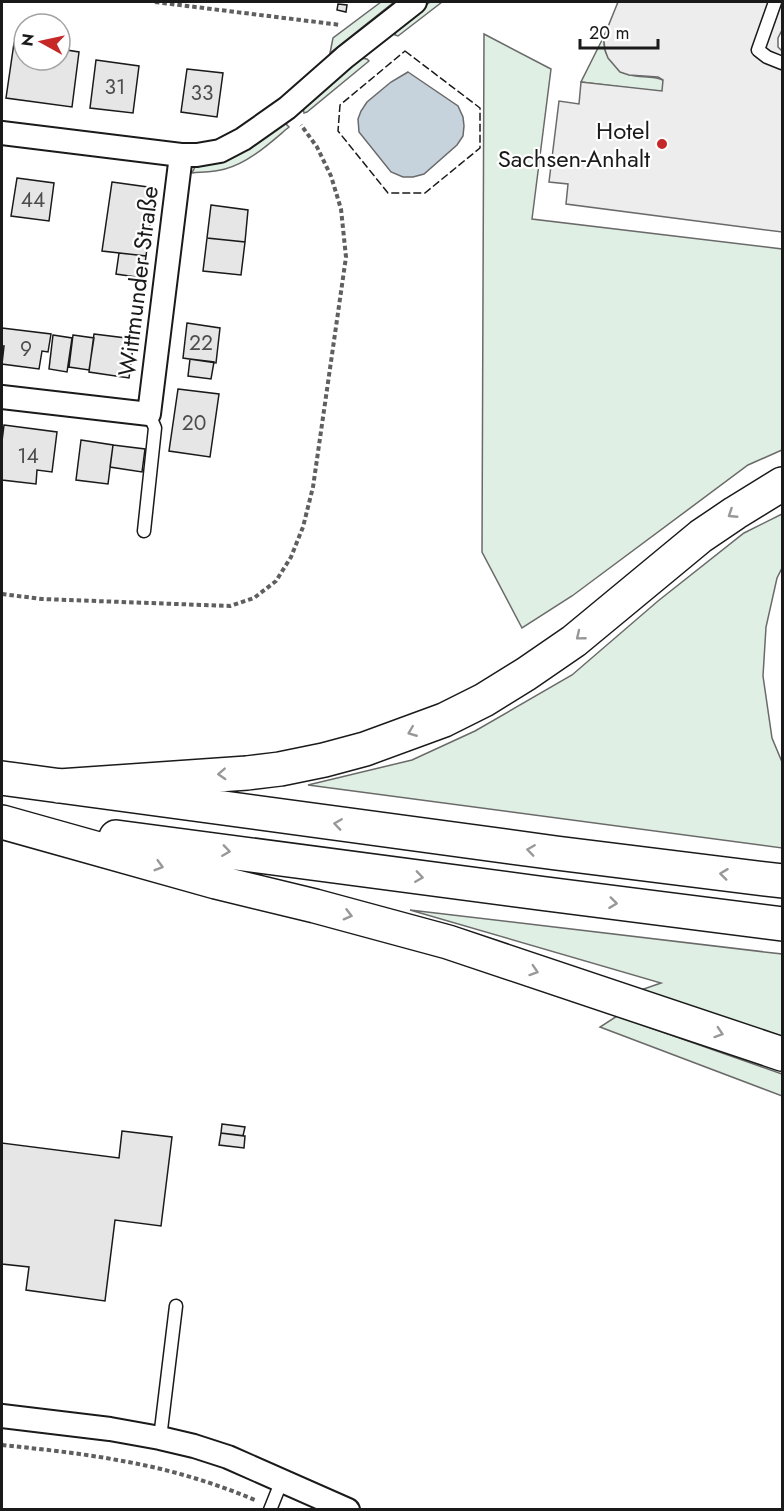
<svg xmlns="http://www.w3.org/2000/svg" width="784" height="1511" font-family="Jost,sans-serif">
<rect width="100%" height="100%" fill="#fff"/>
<path fill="#e0efe3" stroke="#6a6a6a" stroke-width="1.5" d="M 381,2 L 394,2 L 330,53 L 333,38 Z
M 430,2 L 442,2 L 398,36 L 395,35 L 396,30 Z
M 484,34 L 551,69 L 532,219 L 782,249 L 782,450 L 748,465 L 572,596 L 522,628 L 482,552 Z
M 605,34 C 602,50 606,57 618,66 C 622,69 626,73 630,75 C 641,78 652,75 663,80 L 666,104 L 661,92 L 581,82 Z
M 360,58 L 367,59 L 369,61 L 307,112 L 304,113 L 303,107 Z
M 283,121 L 289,127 C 271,142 249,163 225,169 C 215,172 203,172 192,173 L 195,167 L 232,158 L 252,146 Z
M 782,514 L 782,568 L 777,578 L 766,627 L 763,676 L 772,738 L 782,762 L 782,848 L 308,785 L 412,760 L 475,731 L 572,675 L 658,601 L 744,533 Z
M 410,910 L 782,954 L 782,1037 L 638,991 L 661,983 Z
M 617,1016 L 782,1074 L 782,1096 L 600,1027 Z"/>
<path fill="#ededed" stroke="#6a6a6a" stroke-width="1.5" d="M 618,2 L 782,2 L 782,30 L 778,38 L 778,47 L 782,51 L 782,232 L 566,204 L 568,184 L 549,182 L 559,101 L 579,104 L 581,82 L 662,91 L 663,80 L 658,77 L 629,75 L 620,72 L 608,58 L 605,50 L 604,41 L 605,34 Z"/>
<path fill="#c6d2dc" stroke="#6a6a6a" stroke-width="1.5" d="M 408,72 L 458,106 L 463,117 L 464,126 L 463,136 L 457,145 L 424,174 L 413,177 L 403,177 L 391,172 L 359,132 L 358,119 L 361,111 L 367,102 L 391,82 Z"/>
<path fill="#e6e6e6" stroke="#1a1a1a" stroke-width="1.5" d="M 338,4 L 347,5 L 346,12 L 337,10 Z
M 14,43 L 24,44 L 24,60 L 60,60 L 60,49 L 79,52 L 72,107 L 6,98 Z
M 96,60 L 139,66 L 133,113 L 90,108 Z
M 187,69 L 223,73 L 217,117 L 181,112 Z
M 17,178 L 54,183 L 49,221 L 11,216 Z
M 112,182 L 155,188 L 146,256 L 102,251 Z
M 211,205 L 248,210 L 245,242 L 207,238 Z
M 207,238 L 245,242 L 241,275 L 203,271 Z
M 119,253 L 146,256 L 143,278 L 116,274 Z
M 187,323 L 220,328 L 216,363 L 183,358 Z
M 2,328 L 51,334 L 48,352 L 42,351 L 39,369 L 2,364 L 4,346 L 2,346 Z
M 94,334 L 134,339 L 129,378 L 89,372 Z
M 53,335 L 72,338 L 67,372 L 49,369 Z
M 73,335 L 94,338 L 89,370 L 69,367 Z
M 190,359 L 214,362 L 211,379 L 188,376 Z
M 178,389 L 219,394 L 210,457 L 169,451 Z
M 4,425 L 57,432 L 52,472 L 37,470 L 36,484 L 2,480 L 2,441 Z
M 81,440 L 113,445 L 108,484 L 76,480 Z
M 113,445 L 145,449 L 142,472 L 110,467 Z
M 222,1124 L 245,1127 L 243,1136 L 221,1133 Z
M 122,1131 L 172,1137 L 161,1226 L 115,1220 L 105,1301 L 26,1290 L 29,1267 L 2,1264 L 2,1143 L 119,1158 Z
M 221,1133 L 245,1136 L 244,1148 L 219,1145 Z"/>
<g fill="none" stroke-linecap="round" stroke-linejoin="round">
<defs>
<path id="service" d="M 775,2 L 758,50 L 767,57 L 782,63
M 144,531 L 155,428 L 149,414
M 160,1438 L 176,1306
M 270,1510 L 282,1480"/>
<path id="minor" d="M 2,133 L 181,155 L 197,155 L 220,151 L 243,139 L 287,108 L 345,57 L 415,2
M 2,397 L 149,414 L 181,155
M 2,1416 L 110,1429 L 160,1438 L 194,1446 L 228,1457 L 348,1510"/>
<path id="trunk" d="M 2,778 L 556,853 L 782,881
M 59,786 L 247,773 L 280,769 L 324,760 L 365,749 L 444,720 L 484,700 L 526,674 L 574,641 L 701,536 L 735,513 L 782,484
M 2,822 L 216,882 L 315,906 L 448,942 L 782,1054
M 116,837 L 539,893 L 782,924"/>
</defs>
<use href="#service" stroke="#1a1a1a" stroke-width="15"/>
<use href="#minor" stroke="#1a1a1a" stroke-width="26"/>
<use href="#trunk" stroke="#1a1a1a" stroke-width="36"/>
<path stroke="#5f5f5f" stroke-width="4" stroke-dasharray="4.5 3" stroke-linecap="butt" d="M 155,2 L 341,25
M 2,594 L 42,599 L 230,606 L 254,598 L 276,581 L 291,557 L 303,527 L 313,487 L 346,257 L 341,209 L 331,176 L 317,147 L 301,125
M 2,1445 C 40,1449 79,1453 117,1460 C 164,1468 210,1481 255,1500"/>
<use href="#service" stroke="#fff" stroke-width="12"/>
<use href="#minor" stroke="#fff" stroke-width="22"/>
<use href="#trunk" stroke="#fff" stroke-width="33"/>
<path stroke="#1a1a1a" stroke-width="1.5" stroke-dasharray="8 3" stroke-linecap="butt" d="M 405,51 L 480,108 L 480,148 L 425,193 L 388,193 L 338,131 L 340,105 Z"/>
</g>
<defs><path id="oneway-chevron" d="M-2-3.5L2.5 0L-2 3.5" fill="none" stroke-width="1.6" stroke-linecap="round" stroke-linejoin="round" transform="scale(1.5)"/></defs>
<g stroke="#989898">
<use href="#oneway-chevron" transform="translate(732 514) rotate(147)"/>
<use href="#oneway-chevron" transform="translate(580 636) rotate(141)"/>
<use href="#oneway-chevron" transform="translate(412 732) rotate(158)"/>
<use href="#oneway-chevron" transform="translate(222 774) rotate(177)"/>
<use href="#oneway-chevron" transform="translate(338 824) rotate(-172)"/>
<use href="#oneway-chevron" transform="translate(531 850) rotate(-172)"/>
<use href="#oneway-chevron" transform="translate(226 851) rotate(8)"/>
<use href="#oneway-chevron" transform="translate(159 866) rotate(16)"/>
<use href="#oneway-chevron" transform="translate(724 874) rotate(-173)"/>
<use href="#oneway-chevron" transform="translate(419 877) rotate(8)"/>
<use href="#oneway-chevron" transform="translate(613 903) rotate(7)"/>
<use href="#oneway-chevron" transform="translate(348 915) rotate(15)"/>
<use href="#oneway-chevron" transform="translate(534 971) rotate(18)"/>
<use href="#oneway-chevron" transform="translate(719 1033) rotate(18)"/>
</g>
<circle fill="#c62828" stroke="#fff" stroke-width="2" cx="662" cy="144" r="6"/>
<g text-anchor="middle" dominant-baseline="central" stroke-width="4.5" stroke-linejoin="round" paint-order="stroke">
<g font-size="21" fill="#4d4d4d">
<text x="115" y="87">31</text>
<text x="202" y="93">33</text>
<text x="33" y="200">44</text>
<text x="201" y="343">22</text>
<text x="26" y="349">9</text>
<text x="194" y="423">20</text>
<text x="28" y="456">14</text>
</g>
<g font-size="24" fill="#1a1a1a" stroke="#fff" text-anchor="end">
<text x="650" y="130">Hotel<tspan x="650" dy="28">Sachsen-Anhalt</tspan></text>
</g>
<g font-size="24" fill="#1a1a1a" stroke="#fff">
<text transform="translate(138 281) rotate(-83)">Wittmunder Straße</text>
</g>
</g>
<rect width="784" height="1511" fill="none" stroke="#1a1a1a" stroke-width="6"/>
<g transform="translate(42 42) rotate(278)"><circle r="28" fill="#ffffff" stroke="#a3a3a3" stroke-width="1.5"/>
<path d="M0-4.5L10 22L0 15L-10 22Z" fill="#c62828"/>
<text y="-9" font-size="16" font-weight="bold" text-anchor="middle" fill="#1a1a1a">N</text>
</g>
<path d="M580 39v9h78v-9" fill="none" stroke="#1a1a1a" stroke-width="3"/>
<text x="589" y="39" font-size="18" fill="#1a1a1a" stroke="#ffffff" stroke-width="4.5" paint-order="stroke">20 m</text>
</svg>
